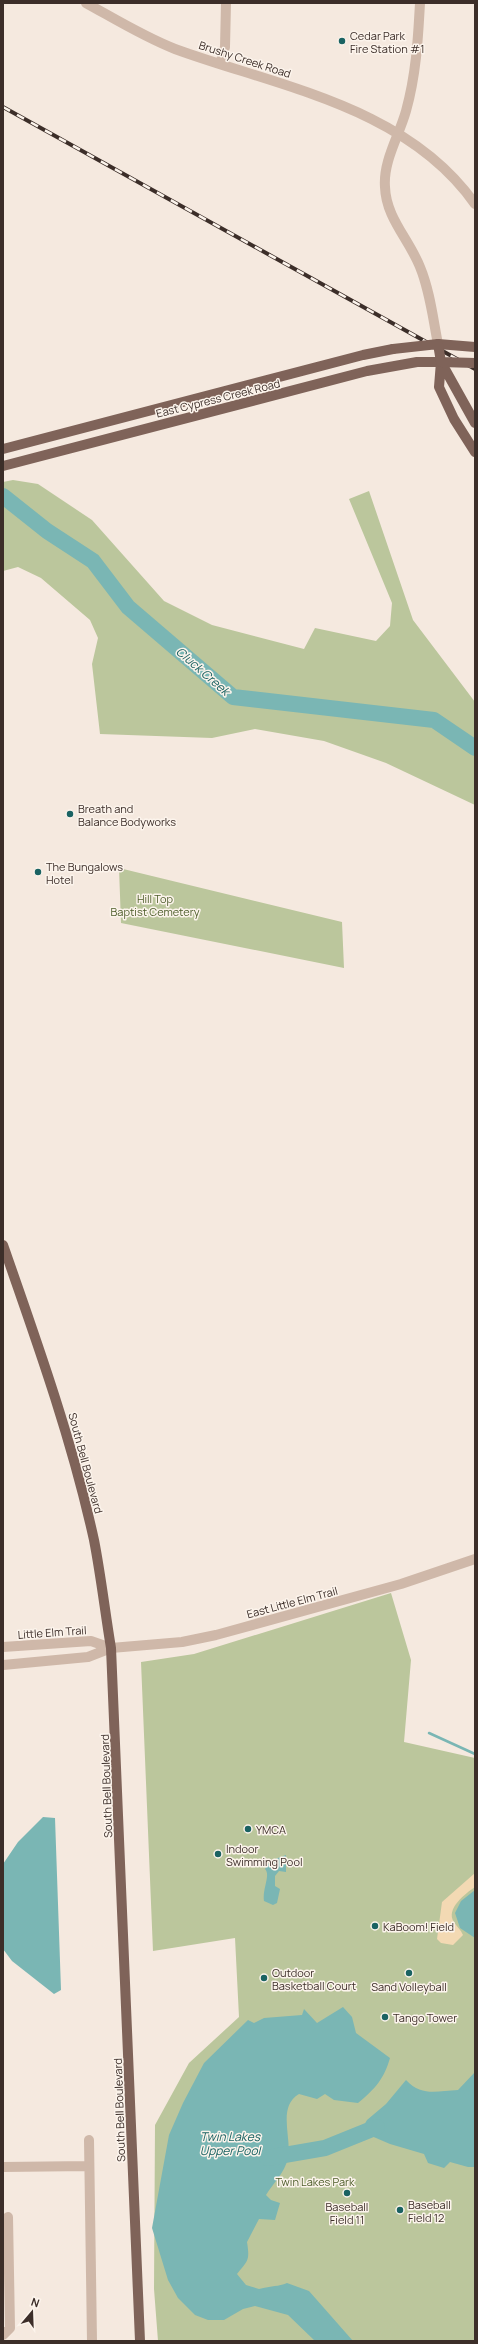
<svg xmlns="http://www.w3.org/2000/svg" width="478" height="2344" font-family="Manrope,sans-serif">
<rect width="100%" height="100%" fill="#f5e9df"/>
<path fill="#bbc69c" d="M 13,480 L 38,484 L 92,520 L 164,601 L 212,625 L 304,649 L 315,628 L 376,641 L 390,626 L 392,603 L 349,499 L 369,491 L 413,620 L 475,702 L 475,805 L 386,763 L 324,741 L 255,729 L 212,738 L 100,734 L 92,664 L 98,638 L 90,620 L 41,578 L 18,567 L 3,571 L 3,482 Z
M 119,868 L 342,922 L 344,968 L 121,923 Z
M 391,1593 L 411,1660 L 404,1742 L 475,1758 L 475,2341 L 158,2341 L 154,2289 L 155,2125 L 189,2063 L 239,2017 L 235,1938 L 153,1951 L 141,1662 L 194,1654 Z"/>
<path fill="#f3d9b3" d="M 475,1873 L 475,1887 C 466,1893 445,1909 454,1922 C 457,1927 461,1930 463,1935 L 453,1945 L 441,1943 L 437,1939 L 442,1902 Z"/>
<path fill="#7ab6b4" d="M 43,1817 L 55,1818 L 61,1990 L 54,1994 L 12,1961 L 3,1949 L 3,1864 L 18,1842 Z
M 286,1855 L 286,1872 L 279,1871 L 275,1876 L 275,1886 L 280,1889 L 277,1903 L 273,1905 L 264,1901 C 262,1889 271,1875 265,1869 L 270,1861 Z
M 475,1890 L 475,1938 L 460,1928 L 455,1913 L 461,1901 Z
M 343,2007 L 352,2017 L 356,2033 L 390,2058 C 384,2079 375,2089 358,2103 L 334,2100 L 325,2094 L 317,2099 L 299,2094 C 277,2107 292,2137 288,2158 C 284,2174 274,2182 266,2195 L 271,2200 L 280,2203 L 275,2220 L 259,2219 L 247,2242 C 250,2261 248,2260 237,2274 L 246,2285 L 259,2289 C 269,2286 277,2287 287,2283 L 309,2291 L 353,2341 L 315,2341 L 288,2315 L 255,2306 L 243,2309 L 224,2320 L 208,2320 L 195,2315 L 178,2298 L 168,2280 L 152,2228 L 169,2135 L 183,2103 L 204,2063 L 248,2020 L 254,2023 L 264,2018 L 302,2015 L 304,2009 L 317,2023 Z
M 475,2072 L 475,2167 L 468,2167 L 450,2162 L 444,2168 L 428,2163 L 424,2154 L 390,2144 L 369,2135 L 357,2137 L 359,2127 L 363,2127 L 367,2120 L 386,2104 L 406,2080 C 422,2097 437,2091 458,2090 Z"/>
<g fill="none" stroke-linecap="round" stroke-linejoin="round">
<path stroke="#7ab6b4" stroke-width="2.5" d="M 429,1733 L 475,1754"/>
<path stroke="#7ab6b4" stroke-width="16" d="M 3,496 L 47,531 L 93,561 L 128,607 L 233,697 L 434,720 L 475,748
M 267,2158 L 325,2148 L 377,2127"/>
<path stroke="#cfb8a9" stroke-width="10" d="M 86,3 C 115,19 144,37 175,49 C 279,87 406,106 475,204
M 420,3 C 418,40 416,75 406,111 C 399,136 383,161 385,187 C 386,218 409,239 420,267 C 430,291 433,319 438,344
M 220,64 L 225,47 L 226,3
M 3,1647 L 91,1641 L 111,1648
M 3,1665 L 88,1657 L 111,1648 L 182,1642 L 216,1635 L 401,1584 L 475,1559
M 89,2140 L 92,2341
M 3,2167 L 89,2166
M 3,2335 L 10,2328 L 8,2217"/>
<path stroke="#7f6359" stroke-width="10" d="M 438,344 L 475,347
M 441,362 L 439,387 L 454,419 L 475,452
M 441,362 L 475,423
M 3,449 L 363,355 L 393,349
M 3,466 L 367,371 L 417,362 L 441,362
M 3,1245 C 37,1342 72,1440 94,1540 C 101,1576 105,1612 111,1648 L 140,2341"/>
<defs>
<path id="rail" d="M 3,107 L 475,369"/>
</defs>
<use href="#rail" stroke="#3c2e29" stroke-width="4"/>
<use href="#rail" stroke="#fcf4ec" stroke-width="2.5" stroke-dasharray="8" stroke-linecap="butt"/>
<path stroke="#7f6359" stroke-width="10" d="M 393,349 L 438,344 L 441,362 L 475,363"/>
</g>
<g fill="#1a6262" stroke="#fcf4ec" stroke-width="1.5">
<circle cx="342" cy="41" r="4"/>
<circle cx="70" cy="814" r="4"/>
<circle cx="38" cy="872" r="4"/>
<circle cx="248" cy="1829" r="4"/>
<circle cx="218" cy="1854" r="4"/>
<circle cx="375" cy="1926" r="4"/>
<circle cx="409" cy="1973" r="4"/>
<circle cx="264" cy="1978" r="4"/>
<circle cx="385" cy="2017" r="4"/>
<circle cx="347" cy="2193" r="4"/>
<circle cx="400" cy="2210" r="4"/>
</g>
<g text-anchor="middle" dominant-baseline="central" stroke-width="3" stroke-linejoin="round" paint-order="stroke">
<g font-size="11" fill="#3c2e29" stroke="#fcf4ec" text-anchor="start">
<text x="350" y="35">Cedar Park<tspan x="350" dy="13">Fire Station #1</tspan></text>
<text x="78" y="808">Breath and<tspan x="78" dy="13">Balance Bodyworks</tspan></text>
<text x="46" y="866">The Bungalows<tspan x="46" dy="13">Hotel</tspan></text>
<text x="256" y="1829">YMCA</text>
<text x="226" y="1848">Indoor<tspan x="226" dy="13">Swimming Pool</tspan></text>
<text x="383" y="1926">KaBoom! Field</text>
<text x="272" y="1972">Outdoor<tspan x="272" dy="13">Basketball Court</tspan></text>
<text x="409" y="1986" text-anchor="middle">Sand Volleyball</text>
<text x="393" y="2017">Tango Tower</text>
<text x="408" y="2204">Baseball<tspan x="408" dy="13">Field 12</tspan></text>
<text x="347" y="2206" text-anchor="middle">Baseball<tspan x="347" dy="13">Field 11</tspan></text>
</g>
<g font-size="11" fill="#3c2e29" stroke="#fcf4ec">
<text transform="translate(245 59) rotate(18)">Brushy Creek Road</text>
<text transform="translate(218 398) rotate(-14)">East Cypress Creek Road</text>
<text transform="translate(86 1463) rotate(75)">South Bell Boulevard</text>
<text transform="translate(292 1602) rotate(-15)">East Little Elm Trail</text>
<text transform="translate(52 1632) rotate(-4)">Little Elm Trail</text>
<text transform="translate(106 1786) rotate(-92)">South Bell Boulevard</text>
<text transform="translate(119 2110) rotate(-92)">South Bell Boulevard</text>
</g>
<g font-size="11" fill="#4d5d2a" stroke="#fcf4ec">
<text x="155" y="898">Hill Top<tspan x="155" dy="13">Baptist Cemetery</tspan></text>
<text x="315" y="2181">Twin Lakes Park</text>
</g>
<g font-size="12" font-style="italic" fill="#1a6262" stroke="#fcf4ec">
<text transform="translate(203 671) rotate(41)">Cluck Creek</text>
<text x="230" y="2136">Twin Lakes<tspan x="230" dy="14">Upper Pool</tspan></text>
</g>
</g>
<rect width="478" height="2344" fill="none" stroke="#3c2e29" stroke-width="8"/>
<g transform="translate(32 2312) rotate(19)" stroke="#fcf4ec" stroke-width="3" paint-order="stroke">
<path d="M0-3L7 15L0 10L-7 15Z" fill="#3c2e29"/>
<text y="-6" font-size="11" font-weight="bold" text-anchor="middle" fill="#3c2e29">N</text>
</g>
</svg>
